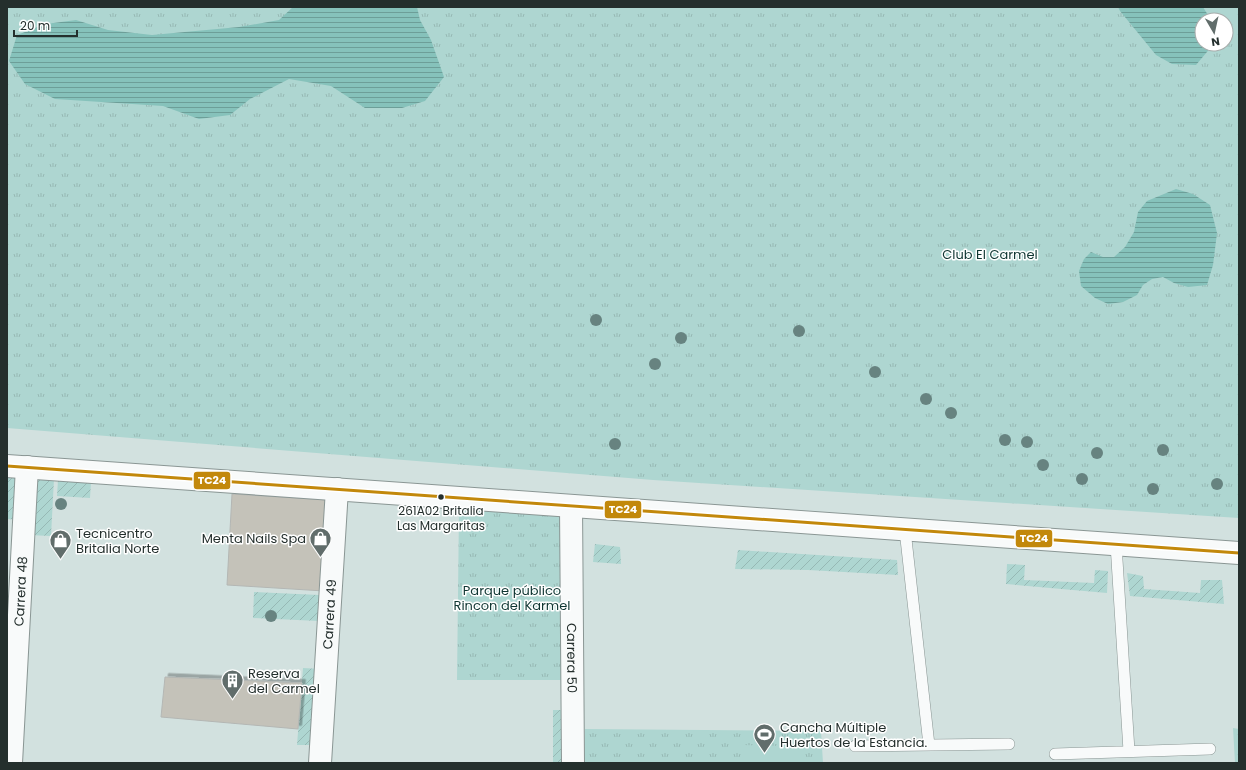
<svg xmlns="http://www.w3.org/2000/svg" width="1246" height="770" font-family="Poppins,sans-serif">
<defs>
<pattern id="grass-tufts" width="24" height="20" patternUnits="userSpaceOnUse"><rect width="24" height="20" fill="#aed6d1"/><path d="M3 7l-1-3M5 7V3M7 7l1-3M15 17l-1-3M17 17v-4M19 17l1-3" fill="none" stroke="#96b8b4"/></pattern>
<pattern id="garden-furrows" width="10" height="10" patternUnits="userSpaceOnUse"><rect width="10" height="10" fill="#aed6d1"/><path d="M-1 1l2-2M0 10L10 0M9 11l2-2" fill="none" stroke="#96b8b4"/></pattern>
<pattern id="water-rules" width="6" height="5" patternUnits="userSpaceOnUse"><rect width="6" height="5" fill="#86c2bb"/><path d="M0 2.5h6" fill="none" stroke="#6d9e98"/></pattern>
<filter id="shadow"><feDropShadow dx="3.5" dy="-3.5" stdDeviation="0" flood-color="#0004"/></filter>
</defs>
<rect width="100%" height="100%" fill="#d2e1df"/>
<path fill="url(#grass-tufts)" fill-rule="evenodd" d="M 7,7 L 1239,7 L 1239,518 L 653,480 L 7,428 ZM 1202,20 L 1226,20 L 1226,44 L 1202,44 Z
M 459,509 L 566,516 L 565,680 L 457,680 Z
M 1233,728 L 1239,729 L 1239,763 L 1235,763 Z
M 585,729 L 821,731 L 823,763 L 584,763 Z"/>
<path fill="url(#garden-furrows)" d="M 7,477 L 22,477 L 20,520 L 7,519 Z
M 31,478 L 54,479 L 51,536 L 28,535 Z
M 58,480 L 91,482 L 90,498 L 57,496 Z
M 595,544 L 620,547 L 621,564 L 593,562 Z
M 738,550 L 897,560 L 898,575 L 808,570 L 735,569 Z
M 1007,564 L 1025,565 L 1024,580 L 1094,583 L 1095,570 L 1108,571 L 1107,593 L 1006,584 Z
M 1127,573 L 1143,576 L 1144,589 L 1200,593 L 1201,580 L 1222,580 L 1224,604 L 1130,596 Z
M 254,592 L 319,595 L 319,621 L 253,618 Z
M 303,668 L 321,669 L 315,745 L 297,745 Z
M 553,710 L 565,710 L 565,763 L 553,763 Z"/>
<path fill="#aed6d1" d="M 742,745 L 789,746 L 789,763 L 742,763 Z"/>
<path fill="url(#water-rules)" d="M 293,7 L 417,7 L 420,20 L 431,40 L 444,77 L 425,101 L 402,108 L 365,108 L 331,86 L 289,79 L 250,99 L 230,115 L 199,119 L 163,106 L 55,99 L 25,84 L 9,61 L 17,35 L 46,24 L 76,20 L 108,30 L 152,35 L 239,27 L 279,20 Z
M 1118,7 L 1203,7 L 1211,20 L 1202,20 L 1202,44 L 1212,44 L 1212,46 L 1196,65 L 1172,64 L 1156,55 L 1120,11 Z
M 1176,189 L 1193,194 L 1210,205 L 1217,233 L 1213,265 L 1207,285 L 1188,287 L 1174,283 L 1163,277 L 1152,279 L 1143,285 L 1137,295 L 1123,302 L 1108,304 L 1095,298 L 1081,286 L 1079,271 L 1084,259 L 1091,252 L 1103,257 L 1114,257 L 1125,247 L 1134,232 L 1138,212 L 1147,201 Z"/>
<path fill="#c4c2b9" stroke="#b4b7b4" filter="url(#shadow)" d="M 232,494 L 329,500 L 324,591 L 227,585 Z
M 165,677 L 302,683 L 298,729 L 161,717 Z"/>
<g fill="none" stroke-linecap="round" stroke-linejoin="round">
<defs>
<path id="service" d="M 905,530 L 929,745
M 1116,544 L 1129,751
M 855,746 L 1009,744
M 1055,754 L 1210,749"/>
<g id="minor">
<path id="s1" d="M 571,506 L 573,763"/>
<path id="s2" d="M 11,763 L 27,467"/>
<path id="s3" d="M 320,763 L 337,489"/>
</g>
<path id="tertiary" d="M 7,466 L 1239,553"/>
</defs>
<use href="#service" stroke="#8a9694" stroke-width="12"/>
<use href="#minor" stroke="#8a9694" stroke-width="24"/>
<use href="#tertiary" stroke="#8a9694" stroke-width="24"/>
<use href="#service" stroke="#f8fafa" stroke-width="11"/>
<use href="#minor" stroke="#f8fafa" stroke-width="22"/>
<use href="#tertiary" stroke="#f8fafa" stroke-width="22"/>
<defs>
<path id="bus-1" d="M 7,466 L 1239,553"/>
</defs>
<use href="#bus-1" stroke="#fff" stroke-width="6"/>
<use href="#bus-1" stroke="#c2880b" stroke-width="3"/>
</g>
<g fill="#678380">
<circle cx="596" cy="320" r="6"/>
<circle cx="799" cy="331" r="6"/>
<circle cx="681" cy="338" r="6"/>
<circle cx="655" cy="364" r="6"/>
<circle cx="875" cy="372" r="6"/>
<circle cx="926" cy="399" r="6"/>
<circle cx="951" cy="413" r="6"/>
<circle cx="1005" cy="440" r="6"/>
<circle cx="1027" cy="442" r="6"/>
<circle cx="615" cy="444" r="6"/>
<circle cx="1163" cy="450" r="6"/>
<circle cx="1097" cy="453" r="6"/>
<circle cx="1043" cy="465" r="6"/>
<circle cx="1082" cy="479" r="6"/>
<circle cx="1217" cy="484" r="6"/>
<circle cx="1153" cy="489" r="6"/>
<circle cx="61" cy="504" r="6"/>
<circle cx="271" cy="616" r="6"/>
</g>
<defs>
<symbol id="shop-pin" viewBox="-11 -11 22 30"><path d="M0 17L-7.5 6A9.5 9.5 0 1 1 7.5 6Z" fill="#616d6b" stroke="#fff"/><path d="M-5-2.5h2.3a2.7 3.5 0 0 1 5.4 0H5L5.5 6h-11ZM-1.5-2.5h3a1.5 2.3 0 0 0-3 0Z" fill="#fff"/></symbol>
<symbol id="building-pin" viewBox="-11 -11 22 30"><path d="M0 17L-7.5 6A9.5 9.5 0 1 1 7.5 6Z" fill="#616d6b" stroke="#fff"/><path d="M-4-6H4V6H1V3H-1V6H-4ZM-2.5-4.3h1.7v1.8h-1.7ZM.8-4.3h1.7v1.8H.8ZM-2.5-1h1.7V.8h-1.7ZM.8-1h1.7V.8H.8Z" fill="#fff"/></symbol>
<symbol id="stadium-pin" viewBox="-11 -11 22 30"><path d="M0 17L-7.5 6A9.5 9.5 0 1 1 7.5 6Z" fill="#616d6b" stroke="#fff"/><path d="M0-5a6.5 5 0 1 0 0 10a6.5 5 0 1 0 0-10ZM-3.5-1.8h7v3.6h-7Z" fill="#fff"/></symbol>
</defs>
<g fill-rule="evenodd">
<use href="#shop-pin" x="308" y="526" width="25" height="34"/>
<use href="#shop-pin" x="48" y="528" width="25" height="34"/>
<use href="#building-pin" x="220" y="668" width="25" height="34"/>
<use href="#stadium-pin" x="752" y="722" width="25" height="34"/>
</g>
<circle fill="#242f2d" stroke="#fff" stroke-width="1.5" cx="441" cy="497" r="3.5"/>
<g text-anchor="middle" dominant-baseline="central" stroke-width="3" stroke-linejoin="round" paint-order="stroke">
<g font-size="12" fill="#242f2d" stroke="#fff">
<text x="441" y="510">261A02 Britalia<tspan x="441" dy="15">Las Margaritas</tspan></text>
</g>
<g font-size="13" fill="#0f3632" stroke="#fff">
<text x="990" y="254">Club El Carmel</text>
<text x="512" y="590">Parque público<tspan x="512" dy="15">Rincon del Karmel</tspan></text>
</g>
<g font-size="13" fill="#242f2d" stroke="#fff" text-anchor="start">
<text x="76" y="533">Tecnicentro<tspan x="76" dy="15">Britalia Norte</tspan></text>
<text x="306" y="538" text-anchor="end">Menta Nails Spa</text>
<text x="248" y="673">Reserva<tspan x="248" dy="15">del Carmel</tspan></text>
<text x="780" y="727">Cancha Múltiple<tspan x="780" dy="15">Huertos de la Estancia.</tspan></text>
</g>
<g font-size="13" fill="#242f2d" stroke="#fff">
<text stroke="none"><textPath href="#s2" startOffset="172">Carrera 48</textPath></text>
<text stroke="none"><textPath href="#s3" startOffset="149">Carrera 49</textPath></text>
<text stroke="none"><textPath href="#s1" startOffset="152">Carrera 50</textPath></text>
</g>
</g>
<g stroke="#fff" stroke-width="1.5">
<rect x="193" y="471" width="38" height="19" rx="4" fill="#c2880b"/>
<rect x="604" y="500" width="38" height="19" rx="4" fill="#c2880b"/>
<rect x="1015" y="529" width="38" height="19" rx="4" fill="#c2880b"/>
</g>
<g font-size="11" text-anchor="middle" font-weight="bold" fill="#fff">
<text x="212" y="484">TC24</text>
<text x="623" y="513">TC24</text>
<text x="1034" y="542">TC24</text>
</g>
<rect width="1246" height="770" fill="none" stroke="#242f2d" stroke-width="16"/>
<g transform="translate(1214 32) rotate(171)"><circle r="19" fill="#ffffff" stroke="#a7acab"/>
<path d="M0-3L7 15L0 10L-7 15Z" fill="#616d6b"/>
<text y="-6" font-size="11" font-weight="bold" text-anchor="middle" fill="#242f2d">N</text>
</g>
<path d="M14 30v6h63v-6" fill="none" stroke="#242f2d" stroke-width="2"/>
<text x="20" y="30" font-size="12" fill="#242f2d" stroke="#ffffff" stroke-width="3" paint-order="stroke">20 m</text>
</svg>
